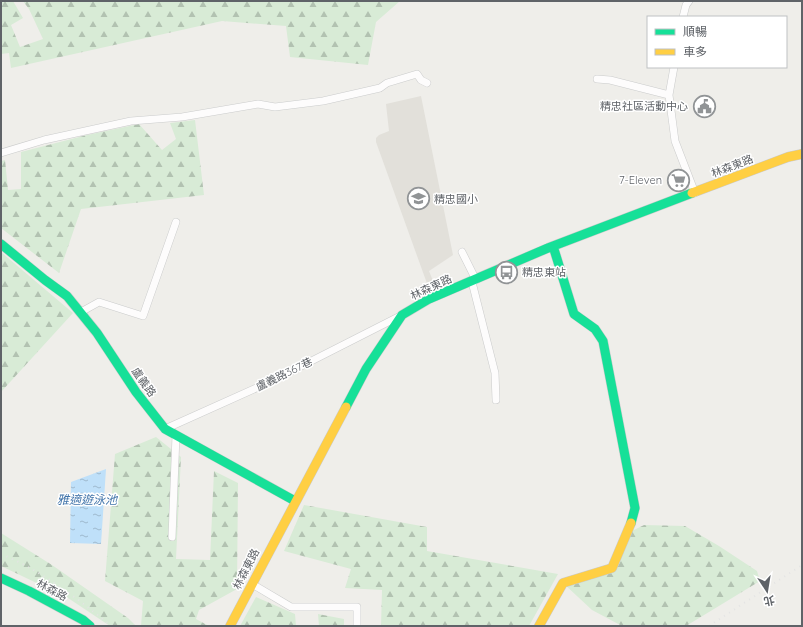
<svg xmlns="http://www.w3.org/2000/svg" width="803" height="627" font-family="Quicksand,'Noto Sans TC',sans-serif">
<defs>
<pattern id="forest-firs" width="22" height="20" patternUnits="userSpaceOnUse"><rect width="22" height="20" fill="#d8ebd6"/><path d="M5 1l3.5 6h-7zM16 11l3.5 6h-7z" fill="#b2c2b1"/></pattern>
<pattern id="water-ripples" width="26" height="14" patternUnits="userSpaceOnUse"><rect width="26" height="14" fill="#bfe0f9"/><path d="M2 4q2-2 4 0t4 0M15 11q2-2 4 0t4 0" fill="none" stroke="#9eb9cd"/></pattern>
</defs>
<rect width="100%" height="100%" fill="#efeeea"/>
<path fill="#e2e0da" d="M 421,96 L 453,255 L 429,271 L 435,286 L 429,289 L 376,142 L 376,138 L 379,135 L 389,131 L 386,104 Z"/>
<path fill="url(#forest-firs)" d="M 1,1 L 13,1 L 23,18 L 11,25 L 20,47 L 43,39 L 29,9 L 23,1 L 400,1 L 376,22 L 368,65 L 290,57 L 286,26 L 222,21 L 11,68 L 9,53 L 1,54 Z
M 195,120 L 204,195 L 81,209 L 59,273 L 1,228 L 1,161 L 5,160 L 8,190 L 21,189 L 21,152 L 87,135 L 139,124 L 162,150 L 176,139 L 170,123 Z
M 1,252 L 73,313 L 1,392 Z
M 156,437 L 181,457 L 176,559 L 210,560 L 214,471 L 238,483 L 237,589 L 199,610 L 196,619 L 209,626 L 141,626 L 143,601 L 105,581 L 115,454 Z
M 304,505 L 427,527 L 427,551 L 558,574 L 529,626 L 381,626 L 382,590 L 345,588 L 351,569 L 284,551 Z
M 644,525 L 685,526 L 719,546 L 757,571 L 760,581 L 686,626 L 622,626 L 592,610 L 563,583 L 612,568 L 626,534 Z
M 1,533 L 52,565 L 128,618 L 136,626 L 110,626 L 68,598 L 1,566 Z
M 256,597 L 295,614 L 296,626 L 240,626 Z
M 318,614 L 344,619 L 344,626 L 319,626 Z"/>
<path fill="url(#water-ripples)" d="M 106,469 L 101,544 L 70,543 L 71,482 Z"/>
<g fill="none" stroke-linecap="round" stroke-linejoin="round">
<defs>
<path id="street" d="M 683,17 L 686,5 L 689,1
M 674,67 L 669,95 L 675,141 L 695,193
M 597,79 L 610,80 L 669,95
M 1,153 L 44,140 L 131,121 L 182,117 L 258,104 L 275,107 L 323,101 L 380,88 L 387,83 L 417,74 L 421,80 L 427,83
M 462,252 L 476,280
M 472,282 L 495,373 L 496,400
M 81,312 L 99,302 L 143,316 L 176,222
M 165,429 L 274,380 L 402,315
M 172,537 L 176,435
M 252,584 L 291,607 L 357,607 L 357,626"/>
<path id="fast" d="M 1,244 L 45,280 L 67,296 L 97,333 L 136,392 L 165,429 L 295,501
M 553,246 L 574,314 L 595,329 L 603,341 L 635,508 L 631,523
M 346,407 L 366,369 L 402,315 L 429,299 L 548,248 L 692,193
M 1,578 L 29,591 L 83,620 L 90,626"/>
<path id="slow" d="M 692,193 L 788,157 L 802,154
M 230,626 L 346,407
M 539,626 L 563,583 L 612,568 L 631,523"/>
</defs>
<use href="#street" stroke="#cbcccc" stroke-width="8"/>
<use href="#fast" stroke="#cacacb" stroke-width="10"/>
<use href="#slow" stroke="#cacacb" stroke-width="10"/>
<use href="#street" stroke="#fdfcfc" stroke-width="7"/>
<use href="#fast" stroke="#16e098" stroke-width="9"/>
<use href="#slow" stroke="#ffcf43" stroke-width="9"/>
<path stroke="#e4e4e4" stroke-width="2" stroke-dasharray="1 5" stroke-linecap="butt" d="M 1,554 C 42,571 77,598 111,626
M 709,626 L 802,565"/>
</g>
<defs>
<symbol id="civic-ring" viewBox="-11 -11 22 22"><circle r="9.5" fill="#fff" stroke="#919496" stroke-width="1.5"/><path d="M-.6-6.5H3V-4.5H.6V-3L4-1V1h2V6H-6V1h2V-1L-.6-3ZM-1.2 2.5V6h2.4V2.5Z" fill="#919496"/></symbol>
<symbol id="supermarket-ring" viewBox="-11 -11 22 22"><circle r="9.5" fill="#fff" stroke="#919496" stroke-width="1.5"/><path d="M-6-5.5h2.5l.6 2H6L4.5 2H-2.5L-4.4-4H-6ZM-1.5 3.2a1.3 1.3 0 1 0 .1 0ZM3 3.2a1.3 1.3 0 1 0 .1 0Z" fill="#919496"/></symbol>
<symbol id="school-ring" viewBox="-11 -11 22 22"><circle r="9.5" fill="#fff" stroke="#919496" stroke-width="1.5"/><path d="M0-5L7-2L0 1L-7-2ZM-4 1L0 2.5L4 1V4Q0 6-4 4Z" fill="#919496"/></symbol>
<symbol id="bus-ring" viewBox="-11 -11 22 22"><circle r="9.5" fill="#fff" stroke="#919496" stroke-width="1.5"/><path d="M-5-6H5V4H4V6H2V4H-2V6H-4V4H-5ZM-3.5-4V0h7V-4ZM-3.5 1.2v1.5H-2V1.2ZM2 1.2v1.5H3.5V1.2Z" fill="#919496"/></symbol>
</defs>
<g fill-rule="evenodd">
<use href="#civic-ring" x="692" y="94" width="25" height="25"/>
<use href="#supermarket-ring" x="666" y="168" width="25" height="25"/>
<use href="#school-ring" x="406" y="186" width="25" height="25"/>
<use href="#bus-ring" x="494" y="260" width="25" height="25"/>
</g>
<g text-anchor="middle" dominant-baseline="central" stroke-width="3" stroke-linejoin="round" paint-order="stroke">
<g font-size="11" fill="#5f6368" stroke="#fff" text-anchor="end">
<text x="688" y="106">精忠社區活動中心</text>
<text x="662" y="180">7-Eleven</text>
<text x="434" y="199" text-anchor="start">精忠國小</text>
<text x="522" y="272" text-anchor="start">精忠東站</text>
</g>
<g font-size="11" fill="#5f6368" stroke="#fff">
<text transform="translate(732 166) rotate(-21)">林森東路</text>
<text transform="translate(431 287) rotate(-25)">林森東路</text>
<text transform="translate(284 374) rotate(-26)">盧義路367巷</text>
<text transform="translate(144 382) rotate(55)">盧義路</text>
<text transform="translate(246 569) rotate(-63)">林森東路</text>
<text transform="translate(52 590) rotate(28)">林森路</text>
</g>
<g font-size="12" font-style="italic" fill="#4174aa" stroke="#fff">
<text x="87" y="499">雅適遊泳池</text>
</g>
</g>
<rect width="803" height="627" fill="none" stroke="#5f6368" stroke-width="4"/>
<rect x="647" y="16" width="140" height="52" fill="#ffffff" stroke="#bfc1c3"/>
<rect x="655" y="29" width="20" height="6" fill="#16e098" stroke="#bfc1c3"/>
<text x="683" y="36" font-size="12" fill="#5f6368">順暢</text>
<rect x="655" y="49" width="20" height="6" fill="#ffcf43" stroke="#bfc1c3"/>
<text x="683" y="56" font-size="12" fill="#5f6368">車多</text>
<g transform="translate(767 591) rotate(168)" stroke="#ffffff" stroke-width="3" paint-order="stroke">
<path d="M0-3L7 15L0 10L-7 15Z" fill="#5f6368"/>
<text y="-6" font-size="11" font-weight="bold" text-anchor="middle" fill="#5f6368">北</text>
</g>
</svg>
